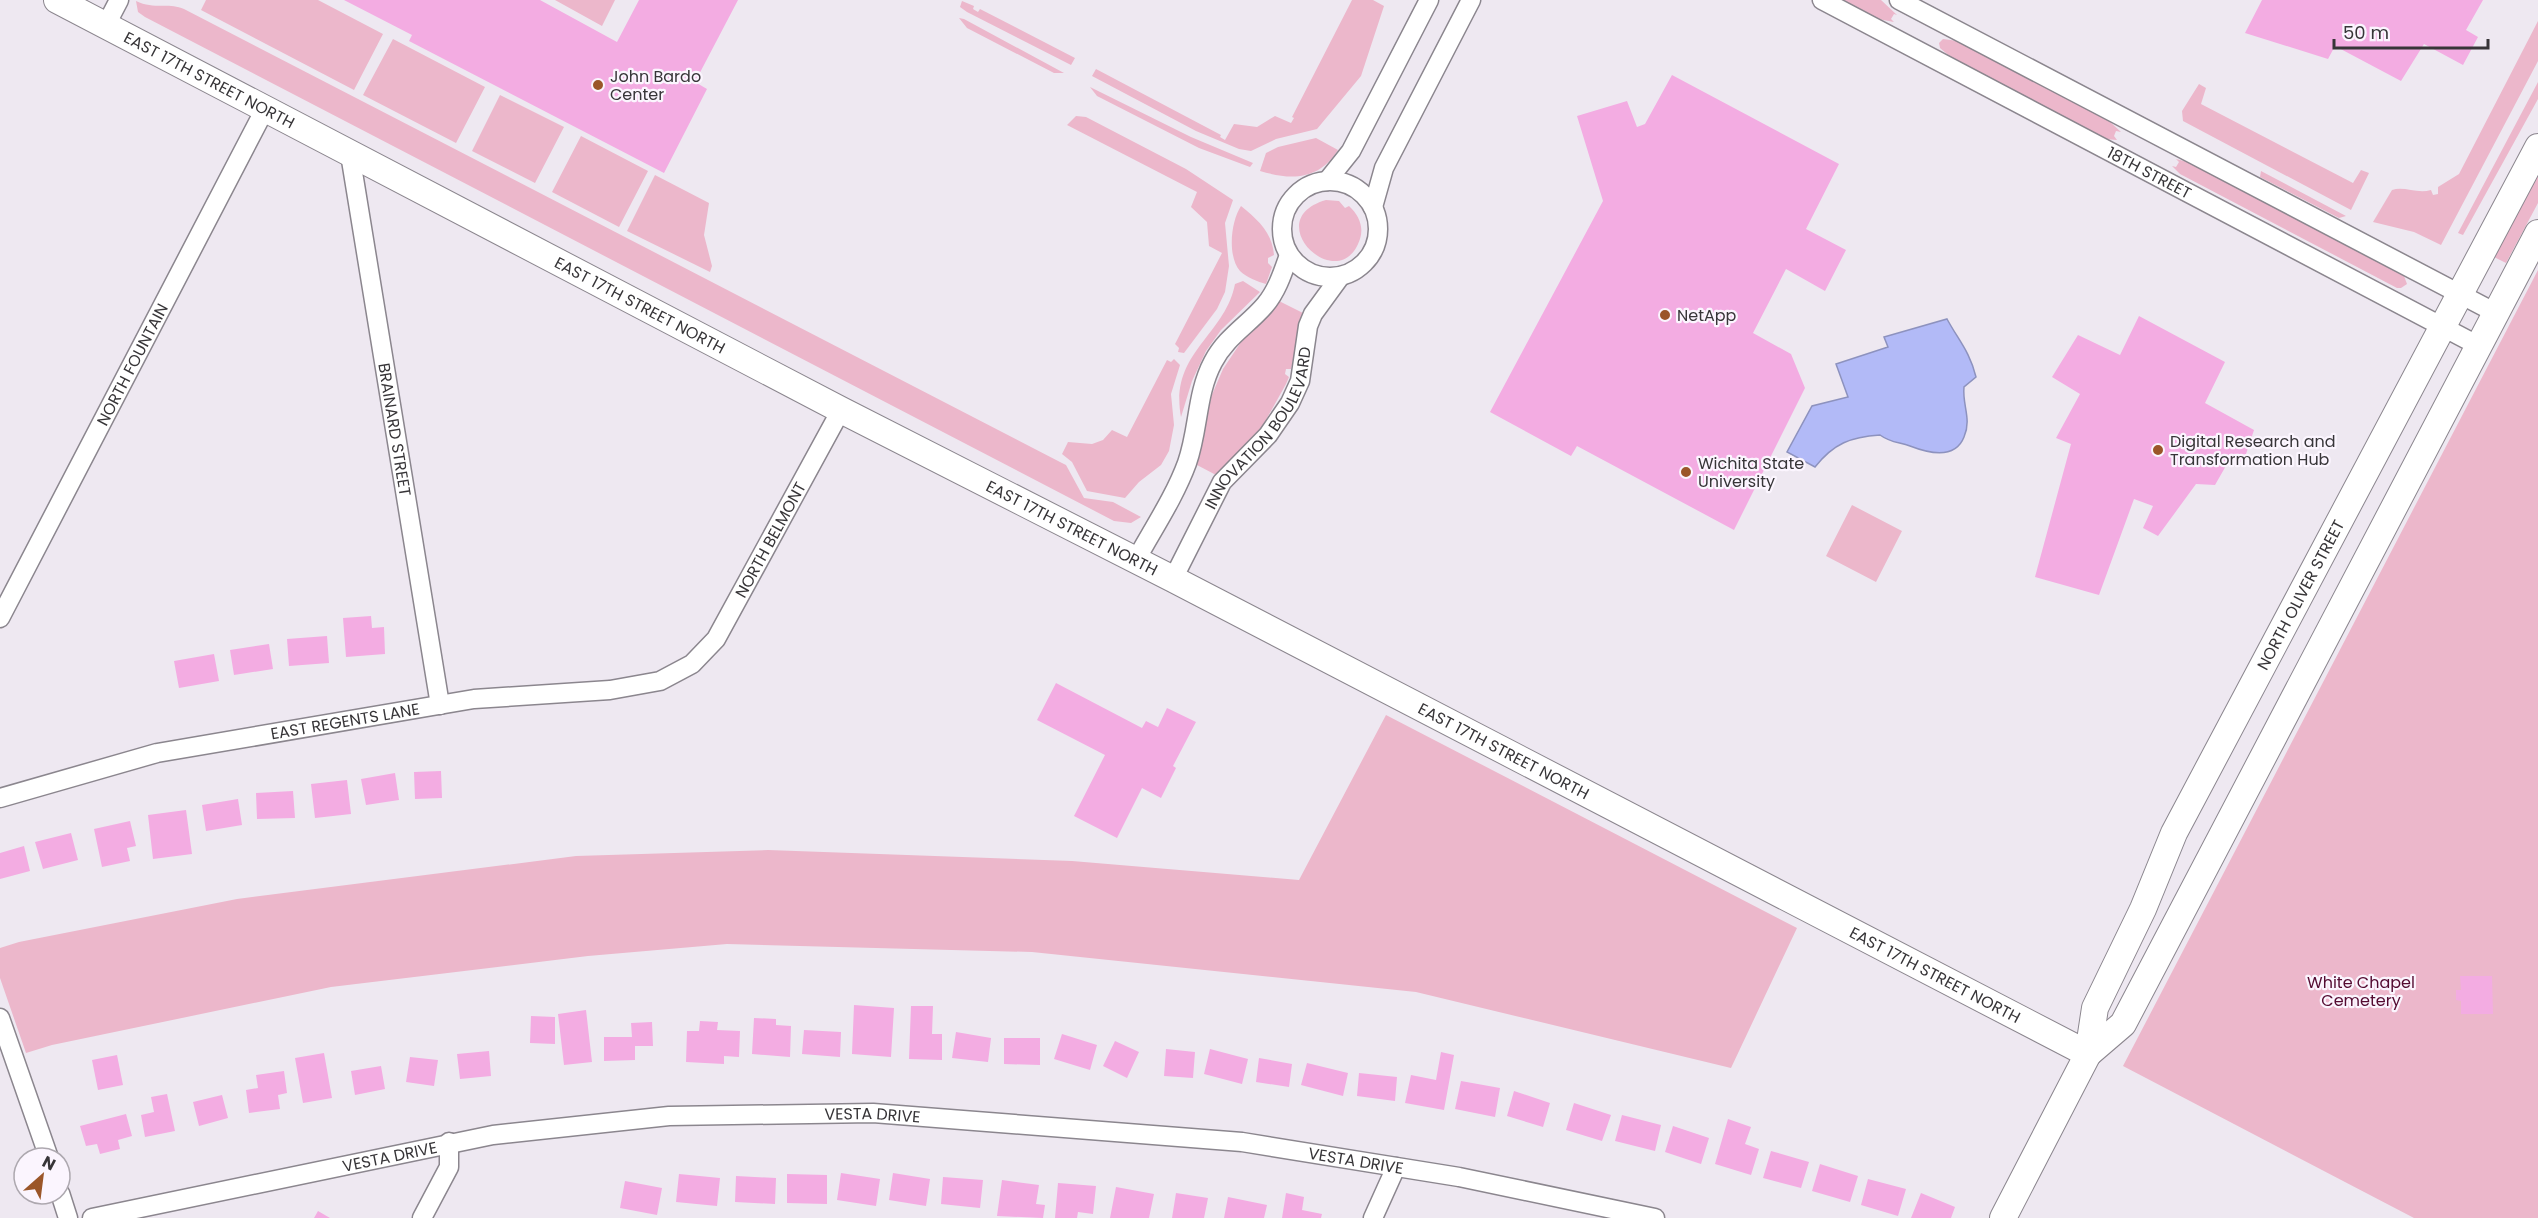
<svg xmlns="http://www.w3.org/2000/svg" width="2538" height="1218" font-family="Poppins,sans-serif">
<rect width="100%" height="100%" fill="#eee8f1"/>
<path fill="#ecb7cb" d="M 206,0 L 318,0 L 383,34 L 354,90 L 201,10 Z
M 555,0 L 615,0 L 602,26 Z
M 1352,0 L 1373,0 L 1384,6 L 1361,76 L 1317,129 L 1276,139 L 1251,151 L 1239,149 L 1196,131 L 1092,76 L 1096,69 L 1221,135 L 1220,137 L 1225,140 L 1234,124 L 1257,127 L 1275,116 L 1291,123 L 1294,118 L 1292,117 Z
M 1840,0 L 1881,0 L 1897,15 L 1894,14 L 1891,19 L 1894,22 L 1878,19 Z
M 136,1 C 155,10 168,2 184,9 L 1060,462 L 1066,465 L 1084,498 L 1113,502 L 1141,517 L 1131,523 L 1114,521 L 145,17 L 138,12 Z
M 962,1 L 974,6 L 973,9 L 978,12 L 980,9 L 1075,58 L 1071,65 L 967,12 L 960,7 Z
M 959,18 L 964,19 L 1064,73 L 1054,73 L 967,28 Z
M 2538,21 L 2538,61 L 2441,245 L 2414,232 L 2373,222 L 2392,190 C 2404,186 2417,194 2431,190 L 2433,195 L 2438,194 L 2438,187 L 2459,174 Z
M 393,39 L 485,87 L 456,143 L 363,95 Z
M 1943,39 L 1958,41 L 2108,120 L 2121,132 L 2116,131 L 2114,136 L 2117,140 L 2105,139 L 1953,59 L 1940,48 L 1939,43 Z
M 2538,82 L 2538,99 L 2463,235 L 2458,233 Z
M 2199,84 L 2206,88 L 2201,104 L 2353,183 L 2361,170 L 2369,173 L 2351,210 L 2183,121 L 2182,111 Z
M 1090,87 L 1191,137 L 1253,163 L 1250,167 L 1199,148 L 1097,96 Z
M 500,95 L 564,127 L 535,183 L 472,151 Z
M 1076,116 L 1086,117 L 1186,169 L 1233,200 L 1225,223 L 1229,266 L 1225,292 L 1217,309 L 1184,353 L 1178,352 L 1179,348 L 1175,344 L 1222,253 L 1209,246 L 1207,222 L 1191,207 L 1197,192 L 1067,125 Z
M 581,136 L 648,171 L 619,227 L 552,192 Z
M 1316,138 L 1338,150 C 1318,181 1291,180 1260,171 L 1266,153 L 1278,147 Z
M 2176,159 L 2188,162 L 2404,276 L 2407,284 L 2401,288 L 2397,288 L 2180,174 L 2172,166 L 2176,167 L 2179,162 Z
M 2261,171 L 2346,216 L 2339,218 L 2260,177 Z
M 2538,174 L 2538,203 L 2506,263 L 2494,257 Z
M 655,175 L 709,203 L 704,235 L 712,266 L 710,272 L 627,231 Z
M 1326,200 L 1339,201 L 1345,208 L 1349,206 C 1359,215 1364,227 1360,239 C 1340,299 1257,220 1326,200 Z
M 1241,206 C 1258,220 1272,232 1274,255 L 1268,258 L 1268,263 L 1272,267 L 1266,284 C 1258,282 1246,277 1240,271 C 1227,256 1231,221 1241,206 Z
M 2538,270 L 2538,1218 L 2414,1218 L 2123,1066 Z
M 1243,281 L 1260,292 L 1221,330 L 1206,351 L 1192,381 L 1181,417 C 1169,353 1225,336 1235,284 Z
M 1279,301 L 1303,313 L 1291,369 L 1286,369 L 1285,374 L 1289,377 L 1286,384 L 1262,427 L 1216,475 L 1197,465 L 1211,397 L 1223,369 L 1241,342 Z
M 1174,359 L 1180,365 L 1171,394 L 1174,425 L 1169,451 L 1161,465 L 1139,482 L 1125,498 L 1087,491 L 1072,462 L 1062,454 L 1068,442 L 1092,444 L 1103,440 L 1112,430 L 1127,437 L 1167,360 L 1171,362 Z
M 1852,505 L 1902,531 L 1876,582 L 1826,556 Z
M 1386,715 L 1797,928 L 1731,1068 L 1416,992 L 1032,952 L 727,944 L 588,956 L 331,987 L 52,1045 L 26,1053 L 0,978 L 0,948 L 19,942 L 237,899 L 576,856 L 768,850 L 1072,861 L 1299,880 Z"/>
<path fill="#b2baf7" stroke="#8d92be" stroke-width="1.5" d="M 1947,319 C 1959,341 1970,352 1976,377 L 1964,387 C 1962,405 1972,419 1964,437 C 1955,460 1928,453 1910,446 C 1899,442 1891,443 1880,435 C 1851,437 1834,443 1815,467 L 1787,452 L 1812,406 L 1848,397 L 1836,364 L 1888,347 L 1884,337 Z"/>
<path fill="#f3ace2" d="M 344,0 L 540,0 L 617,42 L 639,0 L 738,0 L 695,82 L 707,89 L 664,173 L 409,41 L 412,35 Z
M 2262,0 L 2483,0 L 2466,30 L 2478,37 L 2463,65 L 2424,44 L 2401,81 L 2335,46 L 2328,59 L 2245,33 Z
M 1672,75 L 1839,164 L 1806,229 L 1846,250 L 1825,291 L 1786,269 L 1753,333 L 1791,354 L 1805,388 L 1734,530 L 1577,446 L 1571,456 L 1490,412 L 1603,201 L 1577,116 L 1627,101 L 1637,127 L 1645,124 Z
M 2139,316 L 2225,362 L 2205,403 L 2254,430 L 2243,463 L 2231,457 L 2215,485 L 2196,484 L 2158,536 L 2143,528 L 2153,506 L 2134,499 L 2099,595 L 2035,577 L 2071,444 L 2056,438 L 2080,394 L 2052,377 L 2078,335 L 2120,355 Z
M 371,616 L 372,628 L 384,627 L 385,654 L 346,657 L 343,618 Z
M 327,636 L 329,663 L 289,666 L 287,639 Z
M 269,644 L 273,669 L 234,675 L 230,650 Z
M 214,654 L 219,681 L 179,688 L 174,661 Z
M 1056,683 L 1142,728 L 1146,721 L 1158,727 L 1167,708 L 1196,722 L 1173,766 L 1176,768 L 1161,798 L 1142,788 L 1117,838 L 1074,816 L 1105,755 L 1037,720 Z
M 441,771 L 442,798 L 415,799 L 414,772 Z
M 395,773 L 399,800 L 366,805 L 361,779 Z
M 347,780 L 351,814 L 315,818 L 311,784 Z
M 293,791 L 295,818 L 257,819 L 256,793 Z
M 238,799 L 242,825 L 206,831 L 202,805 Z
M 186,810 L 192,854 L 153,859 L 148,815 Z
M 130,821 L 136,846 L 127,848 L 130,861 L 102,867 L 94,829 Z
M 71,833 L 78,860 L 43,869 L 35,842 Z
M 24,846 L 30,871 L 0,879 L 0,853 Z
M 2460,976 L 2492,976 L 2493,1014 L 2461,1014 L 2461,1001 L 2456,1000 L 2456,990 L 2461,990 Z
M 854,1005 L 894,1008 L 891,1057 L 852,1054 Z
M 911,1006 L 933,1006 L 932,1034 L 942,1034 L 942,1060 L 909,1059 Z
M 586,1010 L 592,1062 L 564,1065 L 558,1014 Z
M 531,1016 L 555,1017 L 555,1044 L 530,1043 Z
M 754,1018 L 776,1019 L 776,1025 L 791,1026 L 790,1057 L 752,1054 Z
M 700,1021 L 718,1022 L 717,1030 L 740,1031 L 739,1057 L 724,1056 L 724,1064 L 686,1062 L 687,1031 L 699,1031 Z
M 652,1022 L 653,1046 L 635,1046 L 635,1060 L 604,1061 L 604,1037 L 632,1037 L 631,1023 Z
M 804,1030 L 841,1032 L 840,1057 L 802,1054 Z
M 956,1032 L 991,1038 L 988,1062 L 952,1058 Z
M 1062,1034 L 1097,1045 L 1090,1070 L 1054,1059 Z
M 1004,1038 L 1040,1038 L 1040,1065 L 1004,1064 Z
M 1115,1041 L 1139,1052 L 1127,1078 L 1103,1066 Z
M 1166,1049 L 1195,1052 L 1193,1078 L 1164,1076 Z
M 1210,1049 L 1248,1059 L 1242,1084 L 1204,1074 Z
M 489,1051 L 491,1076 L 460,1079 L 457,1054 Z
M 1441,1052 L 1454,1055 L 1444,1110 L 1405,1103 L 1411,1075 L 1436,1080 Z
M 324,1053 L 332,1098 L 303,1103 L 295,1058 Z
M 117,1055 L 123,1085 L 98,1090 L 92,1060 Z
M 410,1057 L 438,1060 L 434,1086 L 406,1082 Z
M 1259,1058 L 1292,1064 L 1289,1087 L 1256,1082 Z
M 1307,1063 L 1348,1073 L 1343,1096 L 1301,1085 Z
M 381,1066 L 385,1089 L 355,1095 L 351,1071 Z
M 284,1071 L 287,1093 L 278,1095 L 280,1109 L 249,1113 L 246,1090 L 258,1088 L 256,1075 Z
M 1359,1073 L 1397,1077 L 1395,1101 L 1357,1096 Z
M 1461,1081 L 1500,1088 L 1495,1117 L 1455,1109 Z
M 1514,1091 L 1550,1103 L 1543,1127 L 1507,1116 Z
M 167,1094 L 175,1131 L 145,1137 L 141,1115 L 154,1112 L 151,1097 Z
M 222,1095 L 228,1118 L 199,1126 L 193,1102 Z
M 1574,1103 L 1611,1115 L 1602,1141 L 1566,1130 Z
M 126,1114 L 132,1136 L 118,1140 L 120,1149 L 100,1154 L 97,1144 L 86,1146 L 80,1126 Z
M 1622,1115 L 1661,1125 L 1655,1151 L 1615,1141 Z
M 1728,1119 L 1751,1127 L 1745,1144 L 1759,1149 L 1751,1175 L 1715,1164 Z
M 1673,1126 L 1709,1138 L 1701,1164 L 1665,1152 Z
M 1771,1151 L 1809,1162 L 1801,1188 L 1763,1178 Z
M 1820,1164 L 1858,1176 L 1850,1202 L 1812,1191 Z
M 841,1173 L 880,1179 L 876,1206 L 837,1200 Z
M 893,1173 L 930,1179 L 926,1206 L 889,1200 Z
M 679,1174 L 720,1178 L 717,1206 L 676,1202 Z
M 787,1174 L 827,1175 L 827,1204 L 787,1203 Z
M 736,1176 L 776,1178 L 775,1204 L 735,1202 Z
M 943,1177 L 983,1180 L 980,1208 L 941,1204 Z
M 1868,1179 L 1906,1189 L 1898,1216 L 1861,1205 Z
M 1002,1180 L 1039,1185 L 1036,1204 L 1045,1205 L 1043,1218 L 997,1216 Z
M 625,1181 L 662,1188 L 657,1215 L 620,1208 Z
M 1058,1183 L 1096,1186 L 1093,1214 L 1078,1212 L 1077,1218 L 1055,1218 Z
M 1116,1187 L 1154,1194 L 1149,1218 L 1110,1218 Z
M 1176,1193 L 1208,1198 L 1204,1218 L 1172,1218 Z
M 1286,1193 L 1304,1197 L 1302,1210 L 1322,1214 L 1321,1218 L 1282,1218 Z
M 1921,1193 L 1955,1207 L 1951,1218 L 1911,1218 Z
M 1228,1197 L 1267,1205 L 1264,1218 L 1224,1218 Z
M 318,1211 L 330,1218 L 314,1218 Z"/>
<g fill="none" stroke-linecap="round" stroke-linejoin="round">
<defs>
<g id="street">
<path id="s1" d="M 1822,0 L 2479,346"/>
<path d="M 1899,0 L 2496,313"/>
<path d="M 106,25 L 119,0"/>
<path id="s2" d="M 350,154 L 440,705"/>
<circle cx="1330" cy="229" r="48"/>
<path d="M 1327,181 L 1351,151 L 1429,0"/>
<path d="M 1373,207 L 1384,168 L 1471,0"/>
<path d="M 1136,560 C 1153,529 1175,496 1187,463 C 1199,429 1196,394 1213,362 C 1226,337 1248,325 1265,305 C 1277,291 1283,272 1289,255"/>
<path id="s3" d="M 1173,579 L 1222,482 L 1268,435 L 1290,403 L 1300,381 L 1308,326 L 1313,314 L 1340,277"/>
<path id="s4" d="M 0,618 L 265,109"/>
<path id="s5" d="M 0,798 L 157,753 L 474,699 L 610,690 L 660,681 L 692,664 L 716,639 L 841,410"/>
<path d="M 0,1018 L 49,1158"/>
<path d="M 60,1193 L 68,1218"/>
<path id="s6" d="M 92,1218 L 493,1135 L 669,1116 L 873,1113 L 1242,1142 L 1459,1177 L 1655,1218"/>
<path d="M 422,1218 L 449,1167 L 449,1142"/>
<path d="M 1373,1218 L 1396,1167"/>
</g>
<g id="secondary">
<path id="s7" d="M 57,0 L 841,410 L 1173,579 L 2088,1054"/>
<path d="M 2088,1054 L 2123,1024 L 2538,233"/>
<path id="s8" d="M 2003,1218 L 2088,1054 L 2095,1008 L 2143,909 L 2174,833 L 2538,147"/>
</g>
</defs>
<use href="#street" stroke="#8b868e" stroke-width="21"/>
<use href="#secondary" stroke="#8b868e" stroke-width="28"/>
<use href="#street" stroke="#fff" stroke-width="18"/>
<use href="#secondary" stroke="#fff" stroke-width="26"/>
</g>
<g fill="#9b5629" stroke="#fbf5fe" stroke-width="2">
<circle cx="598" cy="85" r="6"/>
<circle cx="1665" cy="315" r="6"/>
<circle cx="2158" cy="450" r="6"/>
<circle cx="1686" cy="472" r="6"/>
</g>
<g text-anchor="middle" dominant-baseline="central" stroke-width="4.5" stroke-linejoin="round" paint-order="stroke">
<g font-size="16" fill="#373538" stroke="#fbf5fe" text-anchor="start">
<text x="610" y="76">John Bardo<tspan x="610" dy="18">Center</tspan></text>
<text x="1677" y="315">NetApp</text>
<text x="2170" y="441">Digital Research and<tspan x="2170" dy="18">Transformation Hub</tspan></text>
<text x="1698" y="463">Wichita State<tspan x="1698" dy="18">University</tspan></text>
</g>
<g font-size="16" fill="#373538" stroke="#fbf5fe">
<text stroke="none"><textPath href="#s7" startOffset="172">EAST 17TH STREET NORTH</textPath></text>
<text stroke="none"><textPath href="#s1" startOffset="370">18TH STREET</textPath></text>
<text stroke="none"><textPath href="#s7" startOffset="658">EAST 17TH STREET NORTH</textPath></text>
<text stroke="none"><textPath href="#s4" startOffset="286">NORTH FOUNTAIN</textPath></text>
<text stroke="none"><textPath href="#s3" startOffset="176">INNOVATION BOULEVARD</textPath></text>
<text stroke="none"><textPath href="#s2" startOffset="279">BRAINARD STREET</textPath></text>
<text stroke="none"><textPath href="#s7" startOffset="1144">EAST 17TH STREET NORTH</textPath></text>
<text stroke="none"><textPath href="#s5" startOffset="856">NORTH BELMONT</textPath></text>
<text stroke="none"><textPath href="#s8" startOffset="693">NORTH OLIVER STREET</textPath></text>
<text stroke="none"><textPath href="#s5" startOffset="354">EAST REGENTS LANE</textPath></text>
<text stroke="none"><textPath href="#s7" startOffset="1630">EAST 17TH STREET NORTH</textPath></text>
<text stroke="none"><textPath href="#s7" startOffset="2116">EAST 17TH STREET NORTH</textPath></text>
<text stroke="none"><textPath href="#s6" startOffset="790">VESTA DRIVE</textPath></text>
<text stroke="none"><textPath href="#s6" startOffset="304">VESTA DRIVE</textPath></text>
<text stroke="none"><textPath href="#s6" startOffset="1276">VESTA DRIVE</textPath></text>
</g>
<g font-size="16" fill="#540b31" stroke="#fbf5fe">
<text x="2361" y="982">White Chapel<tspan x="2361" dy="18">Cemetery</tspan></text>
</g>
</g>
<g transform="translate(42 1176) rotate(28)"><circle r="28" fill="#fbf5fe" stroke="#ada8af" stroke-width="1.5"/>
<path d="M0-4.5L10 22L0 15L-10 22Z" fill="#9b5629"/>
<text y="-9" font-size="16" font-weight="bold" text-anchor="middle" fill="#373538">N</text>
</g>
<path d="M2334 39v9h154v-9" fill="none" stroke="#373538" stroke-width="3"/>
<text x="2343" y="39" font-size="18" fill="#373538" stroke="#fbf5fe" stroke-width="4.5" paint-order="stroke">50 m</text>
</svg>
